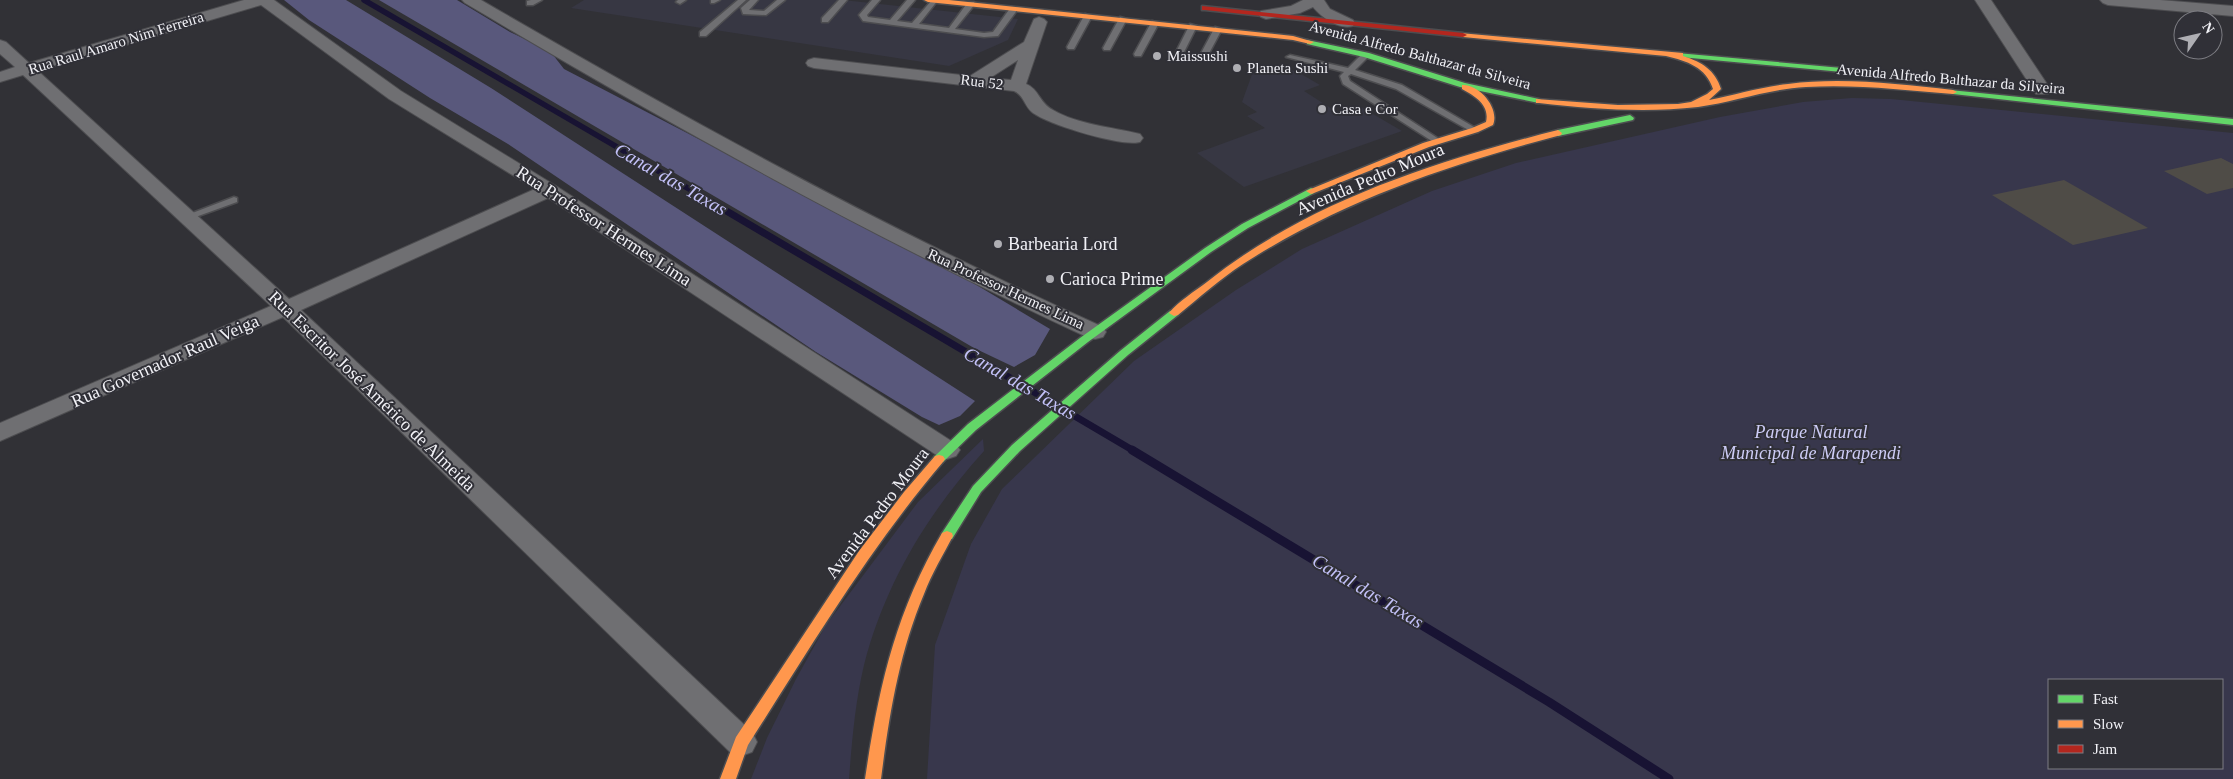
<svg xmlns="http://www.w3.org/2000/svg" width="2233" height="779" font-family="Georgia,serif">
<rect width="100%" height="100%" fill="#313136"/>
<path fill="#373743" d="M 584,0 L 843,0 L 1018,19 L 1008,40 L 949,66 L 571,8 Z
M 1255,66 L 1296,71 L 1320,85 L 1304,91 L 1340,114 L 1361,107 L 1402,131 L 1244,187 L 1197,153 L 1265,128 L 1247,116 L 1257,112 L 1242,102 Z"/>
<path fill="#38374c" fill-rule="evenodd" d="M 1852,98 L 1891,99 L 2233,133 L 2233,779 L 927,779 L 935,645 L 971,544 L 1002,489 L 1134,361 L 1236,290 L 1302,249 L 1432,191 L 1516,163 L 1720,117 L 1803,102 ZM 2049,680 L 2222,680 L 2222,768 L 2049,768 Z
M 983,439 L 984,451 C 928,513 885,583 864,665 C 855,703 852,741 849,779 L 751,779 L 767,738 L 796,679 L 826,625 L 918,502 Z"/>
<path fill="#59587c" d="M 284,0 L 346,0 L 491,88 L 975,401 L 960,416 L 939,425 L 922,417 L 816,352 L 508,144 L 430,98 L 309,20 Z
M 379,0 L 457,0 L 510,32 L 550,51 L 564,69 L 958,274 L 1050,329 L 1035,355 L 1014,367 L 974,348 Z"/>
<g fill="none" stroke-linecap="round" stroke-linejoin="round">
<path stroke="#181333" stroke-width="5.5" d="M 364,0 L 703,197"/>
<path stroke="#181333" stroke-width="7" d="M 701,196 L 1134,451"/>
<path stroke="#181333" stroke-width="9" d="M 1132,450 L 1549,702 L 1669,779"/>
</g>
<path fill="#4f4c47" d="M 2221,158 L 2233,164 L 2233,188 L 2207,194 L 2164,171 Z
M 2064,180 L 2148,228 L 2073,245 L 1992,195 Z"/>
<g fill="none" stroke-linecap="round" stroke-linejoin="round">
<defs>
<path id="lane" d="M 531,0 L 542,0 L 533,5 L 527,5 L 527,1 Z
M 678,0 L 686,0 L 680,4 L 676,2 Z
M 711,0 L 720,0 L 714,3 L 711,3 Z
M 738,0 L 746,0 L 706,36 L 700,36 L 700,32 Z
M 750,0 L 758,0 L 749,10 L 764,11 L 777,0 L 785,0 L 766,15 L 743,14 L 741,8 Z
M 839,0 L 847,0 L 828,22 L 822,22 L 822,18 Z
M 872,0 L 880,0 L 867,15 L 868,17 L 890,20 L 907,0 L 915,0 L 897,21 L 912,23 L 932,0 L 938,0 L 919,24 L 949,28 L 968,2 L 974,2 L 975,4 L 955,29 L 984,33 L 993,32 L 1011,7 L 1018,9 L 998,36 L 984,37 L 863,21 L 859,15 Z
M 1085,14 L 1092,16 L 1074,49 L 1068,49 L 1067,47 Z
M 1120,17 L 1127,19 L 1110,50 L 1104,50 L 1103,48 Z
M 1152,21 L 1159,23 L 1141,56 L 1135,56 L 1134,54 Z
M 1190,24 L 1197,26 L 1182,56 L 1175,58 L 1174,56 Z
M 1215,27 L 1222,29 L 1206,59 L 1200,59 L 1199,57 Z
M 1363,53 L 1370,55 L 1355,70 L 1402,85 L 1479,130 L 1478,132 L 1472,132 L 1396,89 L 1351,74 L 1348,76 L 1350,81 L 1442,141 L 1438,144 L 1435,143 L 1343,84 L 1340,76 L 1344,72 L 1286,57 L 1290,55 L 1348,68 Z
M 234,197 L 237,198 L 237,202 L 190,219 L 184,219 L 182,217 Z"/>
<path id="street" d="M 244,0 L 274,0 L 401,91 L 556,186 L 956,444 L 960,450 L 956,456 L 947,459 L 938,456 L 548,198 L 301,310 L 752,732 L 757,742 L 752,752 L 741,756 L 730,752 L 283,317 L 0,441 L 0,423 L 271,306 L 23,75 L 0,82 L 0,72 L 15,67 L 0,54 L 0,40 L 6,42 L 29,63 ZM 261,5 L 389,99 L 535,189 L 289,299 L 38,71 Z
M 462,0 L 481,0 C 684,118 889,231 1103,327 L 1106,332 L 1103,337 L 1095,339 L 1087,337 C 873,238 668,124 465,3 Z
M 1303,0 L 1324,0 L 1330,9 L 1353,20 L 1355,23 L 1353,26 C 1339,30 1321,17 1313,7 L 1300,13 L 1266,19 L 1261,17 L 1258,14 L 1261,11 L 1291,6 Z
M 1975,0 L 1991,0 L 2051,90 L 2048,94 L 2036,94 Z
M 2100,0 L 2160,0 L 2233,6 L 2233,16 L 2108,5 L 2103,3 Z
M 1039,17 L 1044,19 L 1047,22 L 1026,84 C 1039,89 1040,104 1053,110 C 1079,125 1112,127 1140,134 L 1143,138 L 1140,142 C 1122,147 1050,125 1033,113 C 1024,106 1024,95 1014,91 L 814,68 L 808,66 L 806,63 L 808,60 L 814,58 L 970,76 L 1024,42 L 1034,19 ZM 1018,60 L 1011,80 L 990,78 Z"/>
<path id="fast" d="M 1307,40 L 1369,53 L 1465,83 L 1539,99 L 1543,101 L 1539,103 L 1460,87 L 1364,57 L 1307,44 Z
M 1677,53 L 1842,68 L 1846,70 L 1842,72 L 1680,57 L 1677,57 Z
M 1950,90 L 2233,119 L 2233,125 L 1953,94 L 1949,92 Z
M 1630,115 L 1634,118 L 1633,120 L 1558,136 L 1554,133 L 1558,130 Z
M 1311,188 L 1314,189 L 1314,193 L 1248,228 L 1211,252 L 1088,342 L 976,430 L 943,462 L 935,462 L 933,459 L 935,456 L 968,424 L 1080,338 L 1205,248 L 1242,224 Z
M 1174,310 L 1179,313 L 1178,315 L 1128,355 L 1020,451 L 981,492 L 952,539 L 942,539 L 941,536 L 942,533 L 973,486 L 1012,445 L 1120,351 L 1170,311 Z"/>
<path id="slow" d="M 924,0 L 949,0 L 1293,36 L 1314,42 L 1310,44 L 1293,40 L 928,2 Z
M 1460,33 L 1683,53 L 1683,56 C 1702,62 1715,70 1721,89 L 1709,100 C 1735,95 1761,87 1788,84 C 1843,77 1898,84 1953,90 L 1957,92 L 1953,94 C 1904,90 1855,84 1806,87 C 1769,89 1734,102 1698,107 C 1645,113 1592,109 1539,103 L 1536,103 L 1536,99 L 1618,105 L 1678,104 L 1691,102 L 1707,94 L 1713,89 C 1706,67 1687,61 1666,56 L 1463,37 L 1459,35 Z
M 1462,85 C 1479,84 1500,108 1493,125 L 1478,132 L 1429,147 L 1314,193 L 1311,194 L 1306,191 L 1423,143 L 1472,128 L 1486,122 C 1490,105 1475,96 1462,89 Z
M 1558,130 L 1562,133 L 1561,135 C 1450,164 1341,201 1243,264 C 1220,279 1199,298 1178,315 L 1174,316 L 1169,313 C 1179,301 1195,291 1207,282 C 1307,202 1436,161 1558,130 Z
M 939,455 L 943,456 L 945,459 L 943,462 C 869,549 810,648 748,745 L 736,779 L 720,779 L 736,737 L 859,551 L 904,492 L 935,456 Z
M 947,531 L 952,533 L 953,536 C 943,555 932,573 924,594 C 899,653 889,716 881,779 L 865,779 C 879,686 895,614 942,533 Z"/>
<path id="jam" d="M 1202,6 L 1463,33 L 1467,35 L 1463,37 L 1205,10 L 1202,10 Z"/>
</defs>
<use href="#lane" stroke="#4d4d50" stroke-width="3"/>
<use href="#street" stroke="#4d4d50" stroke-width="2"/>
<use href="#fast" stroke="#4d4d50" stroke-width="3"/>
<use href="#slow" stroke="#4d4d50" stroke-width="3"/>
<use href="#jam" stroke="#4d4d50" stroke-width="3"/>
<use href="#lane" fill="#6f6f72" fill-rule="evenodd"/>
<use href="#street" fill="#6f6f72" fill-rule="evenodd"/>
<use href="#fast" fill="#63d668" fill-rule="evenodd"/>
<use href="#slow" fill="#ff974d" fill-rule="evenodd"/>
<use href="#jam" fill="#b3261e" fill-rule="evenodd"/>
</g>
<g fill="#aeaeb3" stroke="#303037" stroke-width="2">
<circle cx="1157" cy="56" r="5"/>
<circle cx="1237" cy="68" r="5"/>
<circle cx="1322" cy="109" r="5"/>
<circle cx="998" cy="244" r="5"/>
<circle cx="1050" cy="279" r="5"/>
</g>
<g text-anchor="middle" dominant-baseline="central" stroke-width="4" stroke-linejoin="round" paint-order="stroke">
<g font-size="15" fill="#f1f1f6" stroke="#303037">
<text transform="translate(116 43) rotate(-17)">Rua Raul Amaro Nim Ferreira</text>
<text transform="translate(1420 55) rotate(15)">Avenida Alfredo Balthazar da Silveira</text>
<text transform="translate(1951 79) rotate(5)">Avenida Alfredo Balthazar da Silveira</text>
<text transform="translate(982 82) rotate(7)">Rua 52</text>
<text transform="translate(1006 289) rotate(25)">Rua Professor Hermes Lima</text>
</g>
<g font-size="15" fill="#f1f1f6" stroke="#303037" text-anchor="start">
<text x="1167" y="56">Maissushi</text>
<text x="1247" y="68">Planeta Sushi</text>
<text x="1332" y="109">Casa e Cor</text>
</g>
<g font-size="18" fill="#f1f1f6" stroke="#303037">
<text transform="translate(1370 179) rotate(-23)">Avenida Pedro Moura</text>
<text transform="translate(604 226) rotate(33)">Rua Professor Hermes Lima</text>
<text transform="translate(165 361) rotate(-24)">Rua Governador Raul Veiga</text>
<text transform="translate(372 391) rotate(44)">Rua Escritor José Américo de Almeida</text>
<text transform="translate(877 513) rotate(-53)">Avenida Pedro Moura</text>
</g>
<g font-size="18" fill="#f1f1f6" stroke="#303037" text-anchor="start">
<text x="1008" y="244">Barbearia Lord</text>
<text x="1060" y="279">Carioca Prime</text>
</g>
<g font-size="18" font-style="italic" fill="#cdccf6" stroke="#303037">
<text x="1811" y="432">Parque Natural<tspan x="1811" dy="21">Municipal de Marapendi</tspan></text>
</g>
<g font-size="19" font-style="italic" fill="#c3c1f8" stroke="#303037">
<text transform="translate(671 179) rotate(30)">Canal das Taxas</text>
<text transform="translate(1020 383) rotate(30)">Canal das Taxas</text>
<text transform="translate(1368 591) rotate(31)">Canal das Taxas</text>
</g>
</g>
<rect x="2048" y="679" width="175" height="90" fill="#303037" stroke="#7d7d83"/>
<rect x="2058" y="695" width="25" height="8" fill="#63d668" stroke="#7d7d83"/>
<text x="2093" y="704" font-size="15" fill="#f1f1f6">Fast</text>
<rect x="2058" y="720" width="25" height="8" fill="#ff974d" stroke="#7d7d83"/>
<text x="2093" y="729" font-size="15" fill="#f1f1f6">Slow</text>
<rect x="2058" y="745" width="25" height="8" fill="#b3261e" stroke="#7d7d83"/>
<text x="2093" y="754" font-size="15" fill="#f1f1f6">Jam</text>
<g transform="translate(2198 35) rotate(56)"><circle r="24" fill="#303037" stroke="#7d7d83"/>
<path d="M0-4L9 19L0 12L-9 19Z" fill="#aeaeb3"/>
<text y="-8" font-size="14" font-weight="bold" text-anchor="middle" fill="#f1f1f6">N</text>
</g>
</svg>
